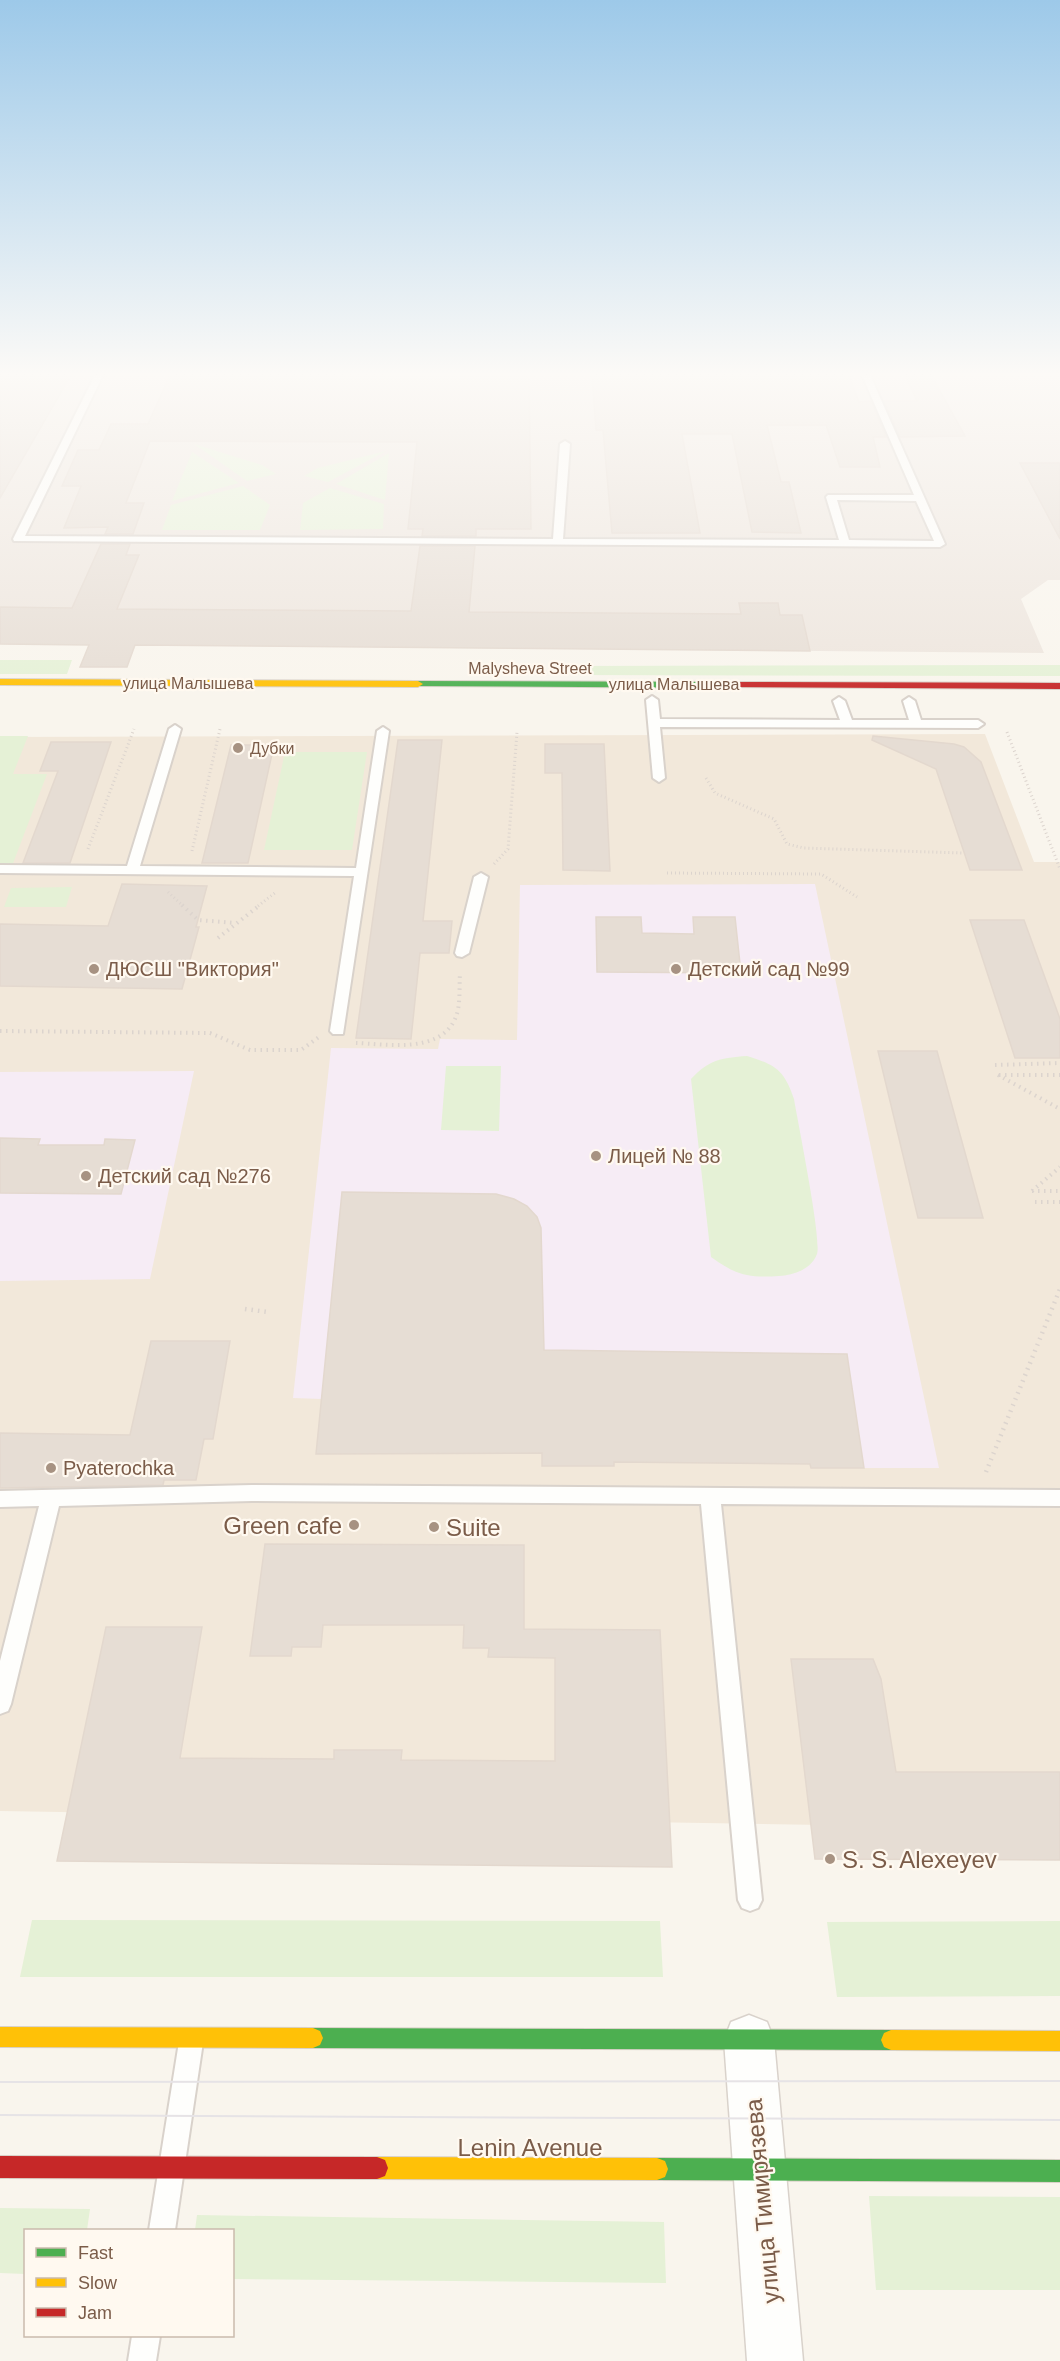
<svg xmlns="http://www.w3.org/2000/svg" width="1060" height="2361" font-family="Helvetica,sans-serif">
<rect width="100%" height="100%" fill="#f9f5ed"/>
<path fill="#f2e8da" d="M 985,734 L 1034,862 L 1060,862 L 1060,1829 L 0,1811 L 0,737 Z"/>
<path fill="#ede5dd" d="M 0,375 L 1060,375 L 1060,580 L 1048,580 L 1021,599 L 1044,653 L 0,644 Z"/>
<path fill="#f6ecf5" d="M 815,884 L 939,1468 L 811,1468 L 810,1464 L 614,1462 L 614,1466 L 542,1466 L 542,1454 L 316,1454 L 322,1399 L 293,1398 L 331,1048 L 438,1049 L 440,1039 L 517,1040 L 520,885 Z
M 194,1071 L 150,1279 L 0,1281 L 0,1072 Z"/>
<path fill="#e5f1d6" d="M 194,444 L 262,465 L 276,474 L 247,481 Z
M 386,451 L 328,482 L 304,476 L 318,468 Z
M 192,452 L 239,483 L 172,501 Z
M 389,453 L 385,500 L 336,484 Z
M 243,486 L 270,505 L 260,530 L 162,530 L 171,505 Z
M 330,488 L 384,504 L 383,529 L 300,530 L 303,503 Z
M 0,660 L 72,660 L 67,674 L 0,674 Z
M 1060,665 L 1060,676 L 573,675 L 573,666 Z
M 0,736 L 28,736 L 13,774 L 47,774 L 12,866 L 0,866 Z
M 285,752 L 367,752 L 352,850 L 264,850 Z
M 72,887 L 66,907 L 4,907 L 11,888 Z
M 747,1056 C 776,1065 784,1070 794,1099 C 798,1123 822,1240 817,1254 C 811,1270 793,1275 779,1276 C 748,1278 736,1275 711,1257 L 691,1079 C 710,1059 721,1058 747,1056 Z
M 446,1066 L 501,1066 L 499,1131 L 441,1130 Z
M 32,1920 L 660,1921 L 663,1977 L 20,1977 Z
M 1060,1921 L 1060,1996 L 837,1997 L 827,1922 Z
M 869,2196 L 1060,2197 L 1060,2290 L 876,2290 Z
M 0,2208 L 90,2209 L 87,2230 L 26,2230 L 25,2274 L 0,2273 Z
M 197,2215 L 664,2222 L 666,2283 L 233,2279 L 232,2230 L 195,2230 Z"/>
<path fill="#e6ddd4" stroke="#e3d8ce" stroke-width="1.5" d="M 0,375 L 71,375 L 0,498 Z
M 170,375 L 529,376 L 531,529 L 476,529 L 476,536 L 422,536 L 423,529 L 408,529 L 417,442 L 150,441 L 126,503 L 144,503 L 133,534 L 105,534 L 108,527 L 64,528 L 81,486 L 62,486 L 78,450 L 99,450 L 111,424 L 148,424 Z
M 592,375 L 849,375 L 859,402 L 871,401 L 886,437 L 873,437 L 880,467 L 840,467 L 826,425 L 767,425 L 781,482 L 789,482 L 801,533 L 752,532 L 732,434 L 682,434 L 700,533 L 612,533 L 603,430 L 596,430 Z
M 905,375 L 931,375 L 965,436 L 900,437 L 884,401 L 917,401 Z
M 1020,463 L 1060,463 L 1060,539 Z
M 101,544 L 130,544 L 126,555 L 139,555 L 117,609 L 411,611 L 420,546 L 475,546 L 469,612 L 741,614 L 739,603 L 778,603 L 780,615 L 802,615 L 810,651 L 135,645 L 127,667 L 80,667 L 89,645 L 0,644 L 0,607 L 72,608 Z
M 873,736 L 954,744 L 964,747 L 981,762 L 1022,870 L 970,870 L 936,769 L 872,740 Z
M 398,740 L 442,740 L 423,921 L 452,921 L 449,953 L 420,953 L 411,1039 L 356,1038 Z
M 51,742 L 111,742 L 70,863 L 23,863 L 58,771 L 40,771 Z
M 545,744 L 604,744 L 610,871 L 563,870 L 562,773 L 545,773 Z
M 231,745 L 274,745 L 248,863 L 202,863 Z
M 122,884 L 207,886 L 196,927 L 199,927 L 182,989 L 0,986 L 0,924 L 108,926 Z
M 596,917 L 641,917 L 642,933 L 694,934 L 693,917 L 735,917 L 741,973 L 597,972 Z
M 970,920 L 1024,920 L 1060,1019 L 1060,1058 L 1015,1058 Z
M 878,1051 L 937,1051 L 983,1218 L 918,1218 Z
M 0,1138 L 40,1139 L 38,1145 L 104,1145 L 105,1139 L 135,1140 L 121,1194 L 0,1193 Z
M 342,1192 L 496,1194 L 514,1199 L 527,1206 L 537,1217 L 541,1228 L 544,1350 L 847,1354 L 864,1468 L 811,1468 L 810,1464 L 614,1462 L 614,1466 L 542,1466 L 542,1453 L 316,1454 Z
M 151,1341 L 230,1341 L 213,1439 L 204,1439 L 196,1480 L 164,1480 L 163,1485 L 0,1488 L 0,1433 L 130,1435 Z
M 265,1544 L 524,1545 L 524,1629 L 660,1630 L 672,1867 L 57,1861 L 106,1627 L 202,1627 L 180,1758 L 334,1759 L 334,1750 L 402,1750 L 401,1760 L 555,1761 L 555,1658 L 488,1657 L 489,1648 L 463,1648 L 464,1625 L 323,1625 L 321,1647 L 292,1647 L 291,1656 L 250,1656 Z
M 791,1659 L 873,1659 L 881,1679 L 896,1772 L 1060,1772 L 1060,1860 L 815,1859 Z"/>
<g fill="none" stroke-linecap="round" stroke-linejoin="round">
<defs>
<path id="lane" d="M 95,375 L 103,375 L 25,536 L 553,539 L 560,444 L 565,441 L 570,444 L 563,539 L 839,540 L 826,497 L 828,495 L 914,495 L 862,375 L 870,375 L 945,544 L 940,547 L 14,541 L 13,539 ZM 837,500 L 916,501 L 934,541 L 849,540 Z
M 652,696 L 658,700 L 660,719 L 840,720 L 833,701 L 839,697 L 845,701 L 852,720 L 909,720 L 903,701 L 909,697 L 915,701 L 921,720 L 978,720 L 984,724 L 978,728 L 660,727 L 665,778 L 659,782 L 653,778 L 646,700 Z
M 175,725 L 181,729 L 140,866 L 356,868 L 377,731 L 383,727 L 389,731 L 343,1034 L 333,1034 L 330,1031 L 354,876 L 0,873 L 0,865 L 127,866 L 169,729 Z
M 481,873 L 488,877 L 469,953 L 462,957 L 457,956 L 455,953 L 474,877 Z
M 252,1485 L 1060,1490 L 1060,1506 L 721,1504 L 762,1900 L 758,1908 L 750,1911 L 742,1908 L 738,1900 L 701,1504 L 252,1501 L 59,1506 L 11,1704 L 8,1711 L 0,1714 L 0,1661 L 39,1506 L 0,1507 L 0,1491 Z
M 191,2030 L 200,2033 L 203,2042 L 175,2230 L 149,2230 L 179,2042 L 182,2033 Z
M 132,2336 L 160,2336 L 156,2361 L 128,2361 Z"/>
<path id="street" d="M 749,2015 L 767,2022 L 774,2040 L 803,2361 L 747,2361 L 724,2040 L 731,2022 Z"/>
<path id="fast" d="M 418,681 L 730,682 L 735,685 L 730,688 L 415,686 L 415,682 Z
M 313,2028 L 891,2030 L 898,2033 L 901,2040 L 898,2047 L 891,2050 L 313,2048 L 306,2045 L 303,2038 L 306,2031 Z
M 657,2158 L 1060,2160 L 1060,2182 L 657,2180 L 649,2177 L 646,2169 L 649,2161 Z"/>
<path id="slow" d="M 0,679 L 418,681 L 423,684 L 418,687 L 0,685 Z
M 0,2027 L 313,2028 L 320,2031 L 323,2038 L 320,2045 L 313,2048 L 0,2047 Z
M 891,2030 L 1060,2031 L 1060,2051 L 891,2050 L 884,2047 L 881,2040 L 884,2033 Z
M 377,2157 L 657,2158 L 665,2161 L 668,2169 L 665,2177 L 657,2180 L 377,2179 L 369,2176 L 366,2168 L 369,2160 Z"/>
<path id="jam" d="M 730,682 L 1060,683 L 1060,689 L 727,687 L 727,683 Z
M 0,2156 L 377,2157 L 385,2160 L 388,2168 L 385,2176 L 377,2179 L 0,2178 Z"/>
</defs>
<use href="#lane" stroke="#d9d2cb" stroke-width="4"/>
<use href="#street" stroke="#d9d2cb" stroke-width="3"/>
<use href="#fast" stroke="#d9d1c8" stroke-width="2"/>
<use href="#slow" stroke="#d9d1c8" stroke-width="2"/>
<use href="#jam" stroke="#d9d1c8" stroke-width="2"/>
<path stroke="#dcd4ce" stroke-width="3" stroke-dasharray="1 3" stroke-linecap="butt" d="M 1007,732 L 1060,869
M 706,778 L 715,793 L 774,819 L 787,844 L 804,848 L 964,853
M 88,849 L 134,729
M 192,851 L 220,729
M 494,864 L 508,849 L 517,732
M 667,873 L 821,874 L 857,897
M 168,892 L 183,906
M 258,906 L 276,892"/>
<path stroke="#dcd4ce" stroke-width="4" stroke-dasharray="1.5 4.5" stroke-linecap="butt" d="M 182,905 L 198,920 L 236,923
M 218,938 L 260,905
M 0,1031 L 210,1033 L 250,1050 L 301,1050 L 319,1037
M 356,1043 C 386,1044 439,1054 455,1019 C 461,1006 459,988 460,973
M 995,1065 L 1060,1063
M 998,1075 L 1060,1109
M 999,1075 L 1060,1075
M 1032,1191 L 1060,1167
M 1032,1191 L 1060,1191
M 1035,1202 L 1060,1202"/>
<path stroke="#dcd4ce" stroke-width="4.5" stroke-dasharray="1.5 5" stroke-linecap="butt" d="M 245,1309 L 268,1312
M 986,1472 L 1060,1289"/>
<use href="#lane" fill="#fefefc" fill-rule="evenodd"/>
<use href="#street" fill="#fefefc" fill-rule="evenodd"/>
<use href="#fast" fill="#4caf50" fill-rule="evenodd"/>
<use href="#slow" fill="#ffc107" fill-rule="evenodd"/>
<use href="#jam" fill="#c62828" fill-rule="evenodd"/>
<path stroke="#e6e3e6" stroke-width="2" d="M 0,2082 L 1060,2081
M 0,2115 L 1060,2120"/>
</g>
<linearGradient id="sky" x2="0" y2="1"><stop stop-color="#9dc9e9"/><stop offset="0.53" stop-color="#fcfaf7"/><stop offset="1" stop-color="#fcfaf7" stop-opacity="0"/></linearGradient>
<rect width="1060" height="706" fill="url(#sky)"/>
<g fill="#a79282" stroke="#fff9f0" stroke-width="2">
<circle cx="238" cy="748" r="6"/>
<circle cx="94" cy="969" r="6"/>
<circle cx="676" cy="969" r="6"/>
<circle cx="596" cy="1156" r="6"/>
<circle cx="86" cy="1176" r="6"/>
<circle cx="51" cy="1468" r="6"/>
<circle cx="354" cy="1525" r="6"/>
<circle cx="434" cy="1527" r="6"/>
<circle cx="830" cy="1859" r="6"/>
</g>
<g text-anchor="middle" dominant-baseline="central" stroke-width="4.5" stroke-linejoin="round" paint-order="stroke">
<g font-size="16" fill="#7b5c49" stroke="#fff9f0">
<text x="530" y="668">Malysheva Street</text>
<text x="188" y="683">улица Малышева</text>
<text x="674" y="684">улица Малышева</text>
</g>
<g font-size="16" fill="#7b5c49" stroke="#fff9f0" text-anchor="start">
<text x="250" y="748">Дубки</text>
</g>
<g font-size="20" fill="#7b5c49" stroke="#fff9f0" text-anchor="start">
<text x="106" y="969">ДЮСШ "Виктория"</text>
<text x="688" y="969">Детский сад №99</text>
<text x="608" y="1156">Лицей № 88</text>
<text x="98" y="1176">Детский сад №276</text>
<text x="63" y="1468">Pyaterochka</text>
</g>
<g font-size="24" fill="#7b5c49" stroke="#fff9f0" text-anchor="start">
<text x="342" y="1525" text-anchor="end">Green cafe</text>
<text x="446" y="1527">Suite</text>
<text x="842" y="1859">S. S. Alexeyev</text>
</g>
<g font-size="24" fill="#7b5c49" stroke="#fff9f0">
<text x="530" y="2147">Lenin Avenue</text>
<text transform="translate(762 2201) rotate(-95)">улица Тимирязева</text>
</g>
</g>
<rect x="24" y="2229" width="210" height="108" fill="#fff9f0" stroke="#cabaad" stroke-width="1.5"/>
<rect x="36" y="2248" width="30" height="9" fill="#4caf50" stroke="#cabaad" stroke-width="1.5"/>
<text x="78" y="2259" font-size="18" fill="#7b5c49">Fast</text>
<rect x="36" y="2278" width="30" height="9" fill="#ffc107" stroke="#cabaad" stroke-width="1.5"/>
<text x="78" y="2289" font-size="18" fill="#7b5c49">Slow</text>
<rect x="36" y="2308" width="30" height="9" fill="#c62828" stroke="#cabaad" stroke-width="1.5"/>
<text x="78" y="2319" font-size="18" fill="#7b5c49">Jam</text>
</svg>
